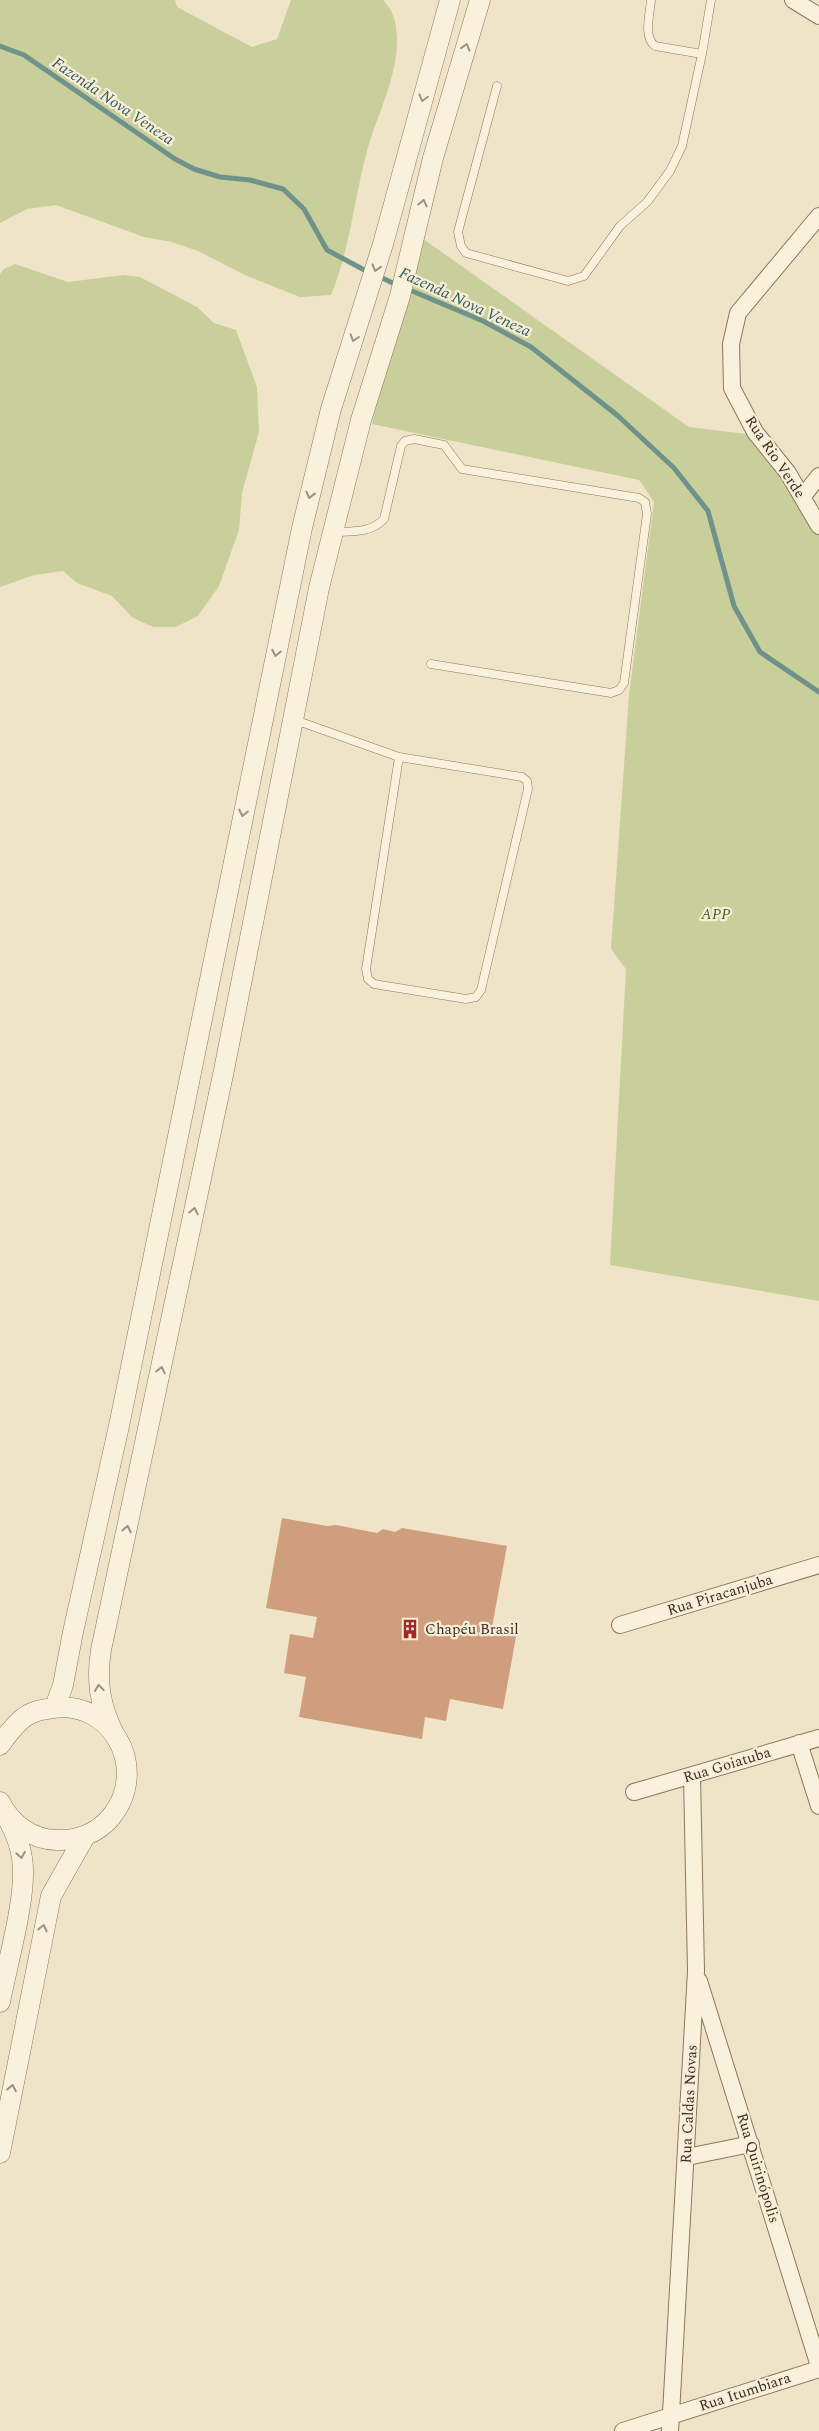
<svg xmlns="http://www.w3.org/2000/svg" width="819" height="2431" font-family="Spectral,serif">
<rect width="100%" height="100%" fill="#f0e4c8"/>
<path fill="#c9cf9b" d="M 0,0 L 175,0 L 177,7 L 252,47 L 277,39 L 291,0 L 383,0 C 394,12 396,21 397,38 C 398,76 377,115 367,151 C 354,199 350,250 331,295 L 300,297 L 247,276 L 198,251 L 172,242 L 144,237 L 56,205 L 27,209 L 0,223 Z
M 419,236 L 689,427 L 754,435 L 819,533 L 819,1301 L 610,1265 L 626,969 L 611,949 L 629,695 L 654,502 L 639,480 L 372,424 L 403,287 Z
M 15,264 L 68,282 L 123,275 L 140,277 L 197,307 L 214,323 L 236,330 L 257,387 L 259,432 L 242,493 L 239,530 L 219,586 L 198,616 L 176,627 L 153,627 L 133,618 L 112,596 L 77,583 L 63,571 L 34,575 L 0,587 L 0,274 L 4,269 Z"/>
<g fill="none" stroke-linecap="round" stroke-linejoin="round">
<path stroke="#6f938a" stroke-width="5" d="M 0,46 L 24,55 L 175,159 L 194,169 L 220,177 L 250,180 L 283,189 L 304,209 L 327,250 L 370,273
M 378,276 L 397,285
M 405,288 L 483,321 L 531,347 L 617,415 L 674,468 L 708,511 L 734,606 L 760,652 L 819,692"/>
</g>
<path fill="#cf9f7d" d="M 282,1518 L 327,1526 L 336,1525 L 377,1533 L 383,1529 L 395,1532 L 402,1528 L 507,1546 L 492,1627 L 517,1631 L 503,1709 L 450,1699 L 446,1721 L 425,1717 L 422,1739 L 299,1717 L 306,1677 L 284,1673 L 290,1634 L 313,1638 L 317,1617 L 266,1608 Z"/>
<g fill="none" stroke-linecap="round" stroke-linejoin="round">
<defs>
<path id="service" d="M 651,0 C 650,14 643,37 655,46 L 702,54
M 497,86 L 458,232 L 461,246 L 466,253 L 568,281 L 584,276 L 620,226 L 647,202 L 670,171 L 682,146 L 702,54 L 711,0
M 335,532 C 353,531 371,533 384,519 L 401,446 L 405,441 L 414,439 L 444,445 L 462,469 L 639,498 L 645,502 L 647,514 L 624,683 L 619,690 L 611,693 L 431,664
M 295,720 L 399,757 L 366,969 L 368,979 L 374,984 L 466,999 L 476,997 L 481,990 L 528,789 L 527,781 L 522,777 L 399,757"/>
<path id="minor" d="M 793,0 L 819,16
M 819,216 L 738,313 L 731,344 L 732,388 L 755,432 L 788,473 L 819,526
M 803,496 L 819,476
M 620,1625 L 819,1565
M 799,1743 L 819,1806
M 634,1792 L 819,1738
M 699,1981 L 819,2366
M 687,2157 L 751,2144
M 623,2431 L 819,2369
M 670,2431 L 696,1971 L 692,1776"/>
<path id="tertiary" d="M 55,1707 L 63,1685 L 73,1632 L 119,1426 L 302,528 L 331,409 L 383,244 L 450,0
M 114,1734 C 100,1706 96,1681 101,1650 L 224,1070 L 319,588 L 361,420 L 400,296 L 433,158 L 480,0
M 0,1745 C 6,1736 14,1726 22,1719 C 29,1713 39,1710 47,1709 C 110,1695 151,1768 111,1817 C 98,1833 77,1841 57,1840 C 32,1840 10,1823 0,1802
M 0,2002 C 7,1964 28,1894 22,1858 C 20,1844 15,1832 8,1819
M 0,2153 L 51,1896 L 85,1836"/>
</defs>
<use href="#service" stroke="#8d765c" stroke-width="9"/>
<use href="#minor" stroke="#8d765c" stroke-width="18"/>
<use href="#tertiary" stroke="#8d765c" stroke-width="21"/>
<use href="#service" stroke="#faf1dc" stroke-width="8"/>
<use href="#minor" stroke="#faf1dc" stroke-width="16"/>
<use href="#tertiary" stroke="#faf1dc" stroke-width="20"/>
</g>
<defs><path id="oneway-chevron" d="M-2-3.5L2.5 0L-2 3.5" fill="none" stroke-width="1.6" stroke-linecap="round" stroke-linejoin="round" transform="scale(1.25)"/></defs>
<g stroke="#9c907e">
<use href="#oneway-chevron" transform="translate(466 47) rotate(-73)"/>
<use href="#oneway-chevron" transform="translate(423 98) rotate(105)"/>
<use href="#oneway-chevron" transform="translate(423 203) rotate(-77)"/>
<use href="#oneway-chevron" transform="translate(376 268) rotate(107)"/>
<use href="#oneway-chevron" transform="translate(354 338) rotate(108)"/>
<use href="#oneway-chevron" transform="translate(310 495) rotate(104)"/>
<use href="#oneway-chevron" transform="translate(276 653) rotate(102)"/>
<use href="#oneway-chevron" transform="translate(243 813) rotate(102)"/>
<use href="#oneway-chevron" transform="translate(194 1211) rotate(-78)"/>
<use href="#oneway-chevron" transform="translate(161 1370) rotate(-78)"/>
<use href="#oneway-chevron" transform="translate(127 1529) rotate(-78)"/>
<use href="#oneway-chevron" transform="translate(99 1688) rotate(-96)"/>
<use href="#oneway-chevron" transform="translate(21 1855) rotate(80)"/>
<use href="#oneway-chevron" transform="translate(43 1928) rotate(-77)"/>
<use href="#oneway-chevron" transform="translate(12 2088) rotate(-79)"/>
</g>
<defs>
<symbol id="building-bare" viewBox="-9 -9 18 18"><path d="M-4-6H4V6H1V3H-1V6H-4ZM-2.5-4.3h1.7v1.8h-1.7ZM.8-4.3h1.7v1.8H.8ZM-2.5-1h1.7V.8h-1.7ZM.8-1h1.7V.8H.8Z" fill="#9e2a2b" stroke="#f7eed8" stroke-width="2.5" paint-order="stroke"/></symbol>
</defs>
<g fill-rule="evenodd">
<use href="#building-bare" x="396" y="1615" width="28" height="28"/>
</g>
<g text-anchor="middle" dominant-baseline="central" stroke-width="4.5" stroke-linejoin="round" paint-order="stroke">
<g font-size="15" fill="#3d2e20" stroke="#f7eed8">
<text transform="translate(775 457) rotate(56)">Rua Rio Verde</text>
<text transform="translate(720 1595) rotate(-17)">Rua Piracanjuba</text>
<text transform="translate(727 1765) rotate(-17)">Rua Goiatuba</text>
<text transform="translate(689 2104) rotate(-87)">Rua Caldas Novas</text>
<text transform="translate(758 2168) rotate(73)">Rua Quirinópolis</text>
<text transform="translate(745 2392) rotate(-18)">Rua Itumbiara</text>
</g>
<g font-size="15" font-style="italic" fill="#4d5a26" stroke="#f7eed8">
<text x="716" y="914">APP</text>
</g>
<g font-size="15" fill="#3d2e20" stroke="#f7eed8" text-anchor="start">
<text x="425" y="1629">Chapéu Brasil</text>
</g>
<g font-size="16" font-style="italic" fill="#2f5d5a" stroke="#f7eed8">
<text transform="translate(113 101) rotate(34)">Fazenda Nova Veneza</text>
<text transform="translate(465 302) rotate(25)">Fazenda Nova Veneza</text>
</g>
</g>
</svg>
